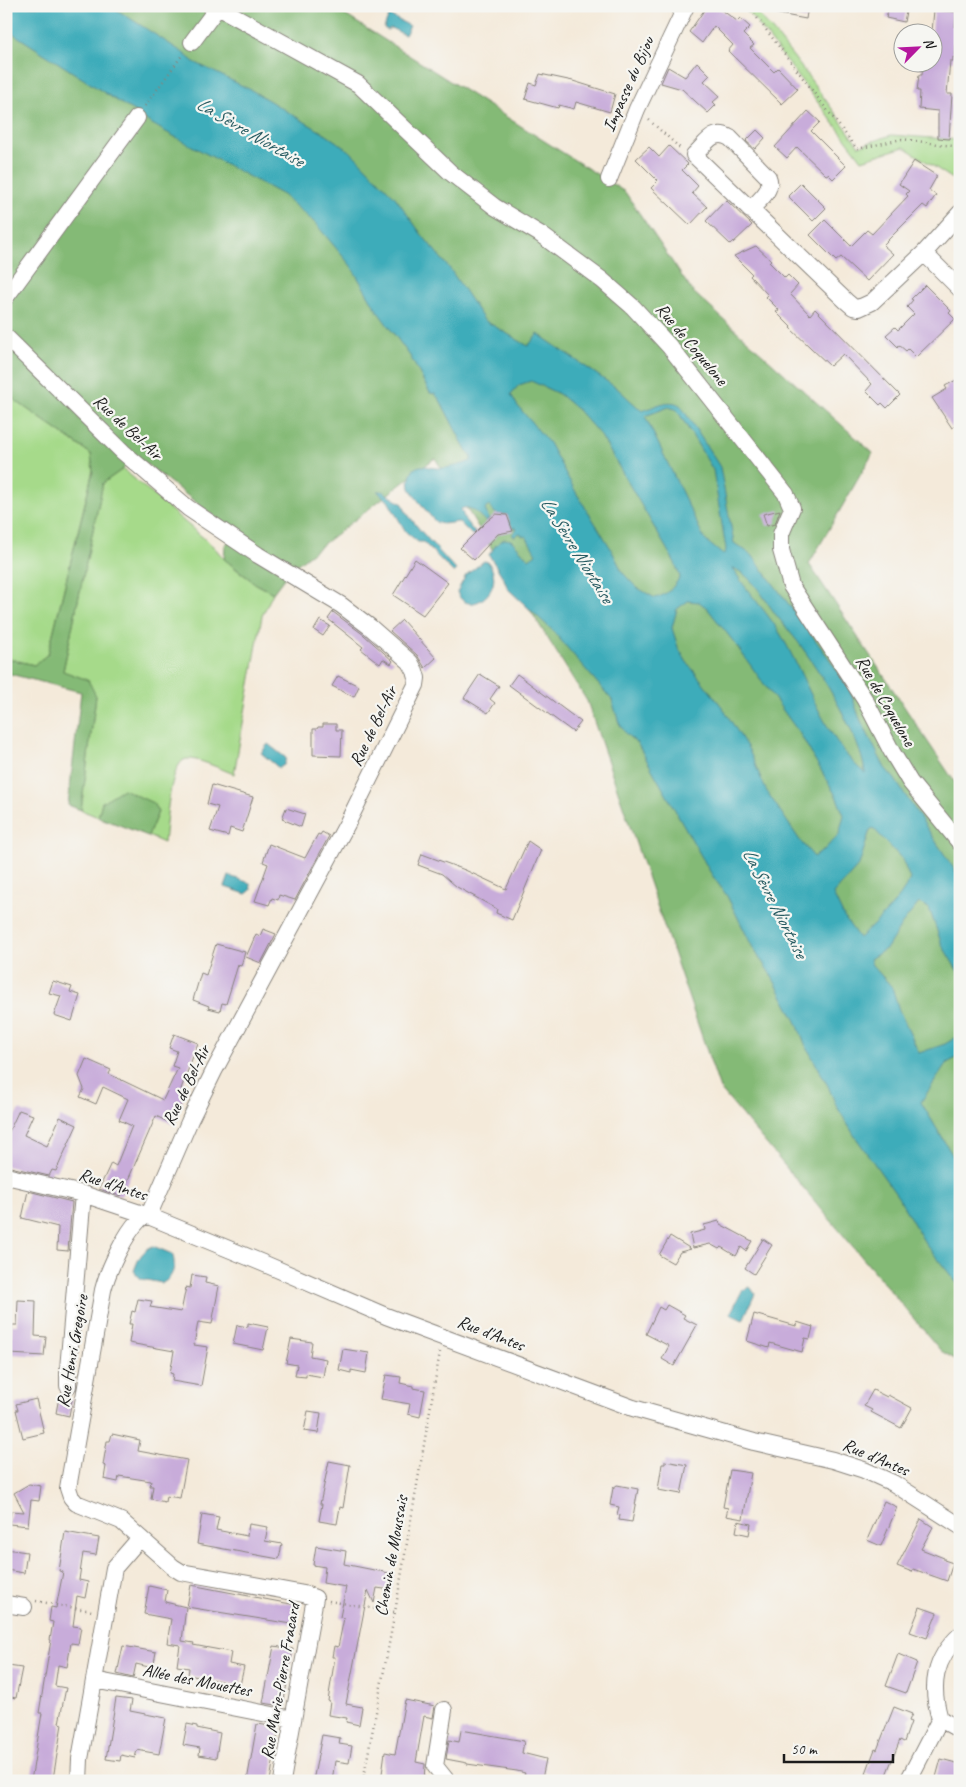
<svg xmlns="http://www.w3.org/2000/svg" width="966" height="1787" font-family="Caveat,sans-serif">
<rect width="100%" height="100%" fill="#f6f6f2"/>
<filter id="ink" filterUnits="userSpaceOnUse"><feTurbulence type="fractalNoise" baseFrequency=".02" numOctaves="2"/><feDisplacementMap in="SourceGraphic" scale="10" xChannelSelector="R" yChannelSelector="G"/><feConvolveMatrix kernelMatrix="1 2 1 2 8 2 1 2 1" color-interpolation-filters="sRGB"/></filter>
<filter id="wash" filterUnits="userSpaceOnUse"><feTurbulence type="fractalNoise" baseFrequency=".0096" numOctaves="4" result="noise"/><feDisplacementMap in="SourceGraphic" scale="20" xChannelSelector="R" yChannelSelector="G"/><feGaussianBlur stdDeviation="1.12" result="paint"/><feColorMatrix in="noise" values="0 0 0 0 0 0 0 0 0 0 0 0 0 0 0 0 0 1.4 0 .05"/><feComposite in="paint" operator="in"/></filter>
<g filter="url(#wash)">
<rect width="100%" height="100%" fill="#f4eada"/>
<path fill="#a6da8a" stroke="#617b53" d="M 742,6 L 751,6 C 791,50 824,98 859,146 L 891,135 L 960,140 L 959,183 L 904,147 L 862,160 L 758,24 Z
M 6,394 L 91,454 L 93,470 L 48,654 L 34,665 L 6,658 Z
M 123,469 L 214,547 C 230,567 251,581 273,593 L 262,616 L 234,774 C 223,770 196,757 186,759 C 169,763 166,828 164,843 L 148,836 L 158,812 L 102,802 L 98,817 L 81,810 L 96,696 L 63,671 L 103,483 Z"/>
<path fill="#84ba76" stroke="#506b49" d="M 6,6 L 331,6 L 625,192 L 692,291 L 873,453 L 809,564 L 960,790 L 960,1362 L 941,1351 L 720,1089 L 587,701 L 435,458 L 291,569 L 273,593 L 256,584 L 224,559 L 225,545 L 237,534 L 136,456 L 123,469 L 103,483 L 63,671 L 88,680 L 96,696 L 81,810 L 68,805 L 81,692 L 6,673 L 6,658 L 34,665 L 48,654 L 93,471 L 91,454 L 6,394 Z
M 123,789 L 153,803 L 158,812 L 148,836 L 98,817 L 102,802 Z"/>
<path fill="#3cacba" stroke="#2c646b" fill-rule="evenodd" d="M 6,6 L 111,6 L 182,52 L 194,62 L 253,91 L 325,134 L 350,151 L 395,197 L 422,235 L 450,269 L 484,320 L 528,346 L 538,334 L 618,389 L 642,411 C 654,407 670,397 681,406 L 720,467 L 734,543 L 752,555 L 828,657 L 849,688 L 860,719 L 885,768 L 894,778 L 960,878 L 960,975 L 942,945 L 929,908 L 919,903 L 902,924 L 887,948 L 870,959 L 872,965 L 892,987 L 899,1010 L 919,1053 L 945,1044 L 960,1035 L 960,1056 L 947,1063 L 921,1102 L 960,1168 L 960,1287 L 925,1243 L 898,1197 L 854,1135 L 836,1105 L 828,1086 L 805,1044 L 796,1021 L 771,975 L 753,948 L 727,896 L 712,875 L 637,743 L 626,734 L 619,723 L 612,700 L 552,630 L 508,589 L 504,579 L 489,555 L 496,545 L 504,539 L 511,540 L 529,559 L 536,554 L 526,536 L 524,537 L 519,533 L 514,537 L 512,534 L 517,529 L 515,527 L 512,529 L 507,515 L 496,514 L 489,506 L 485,509 L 489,519 L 486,522 C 478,515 471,504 461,509 L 465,520 L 475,533 L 472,535 L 459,522 C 451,522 443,526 436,522 C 432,519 411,492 410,488 C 408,482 411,469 417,467 C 424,464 429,468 436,468 C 447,469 461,465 471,461 L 471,456 L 465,448 L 440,400 L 435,394 L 430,393 L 410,356 L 378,312 L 351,266 L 315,223 L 283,195 L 166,132 L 147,121 L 141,115 L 125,106 L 6,29 ZM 531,381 L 559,394 L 578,410 L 601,436 L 675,563 L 680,577 C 674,587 667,595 655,598 L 636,587 L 623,573 L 610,547 L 577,494 L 549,443 L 517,405 L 511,394 L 519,385 ZM 669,407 L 677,410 L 713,470 L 726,549 L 725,553 L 722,554 L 705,540 L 645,416 ZM 733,568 C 753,576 764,599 776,615 C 783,624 791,633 798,642 C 818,669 836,698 851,730 C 857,744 863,757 865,773 C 826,744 804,671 778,630 C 764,608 745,590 733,568 ZM 688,601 L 699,602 L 707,608 L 733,641 L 800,734 L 836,796 L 844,815 L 839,834 L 824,850 L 814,857 L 801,842 L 766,790 L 749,750 L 723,708 L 686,661 L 678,647 L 672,628 L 677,609 ZM 873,828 L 902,859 L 910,879 C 899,902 878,921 859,938 L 844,917 L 833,894 L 859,865 L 870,830 Z
M 389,15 L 410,26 L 405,35 L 391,28 L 387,30 L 384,28 Z
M 377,491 L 382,491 L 403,504 L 406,512 L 420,530 L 456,570 L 454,573 L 423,542 L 418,542 L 406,532 L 388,501 Z
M 484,561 L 488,562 C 509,590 467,620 457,592 L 466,575 Z
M 268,744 L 286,758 L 284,765 L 279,768 L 261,753 Z
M 229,876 L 250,883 L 251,890 L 246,894 L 225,887 Z
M 153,1246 L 172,1254 C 177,1264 173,1279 162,1283 L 141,1279 L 134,1271 C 138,1260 141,1251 153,1246 Z
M 748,1287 L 751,1288 L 755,1294 L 743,1320 L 730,1314 L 743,1289 L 745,1290 Z"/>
<g id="blocks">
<path fill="#c8acda" d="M 707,6 L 716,6 L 737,21 L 740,18 L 750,27 L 743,34 L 754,45 L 750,48 L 774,72 L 778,68 L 798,89 L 782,104 L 728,51 L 733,45 L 714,26 L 702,43 L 689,32 Z
M 769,6 L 808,6 L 806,19 L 768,12 Z
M 889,6 L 907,6 L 904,22 L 886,18 Z
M 934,10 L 956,12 L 955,27 L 957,27 L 955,58 L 953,57 L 953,61 L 950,61 L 947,94 L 952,94 L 949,139 L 938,138 L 938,111 L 919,109 L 920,91 L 917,91 L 919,75 L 922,75 L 923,62 L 934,62 L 934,32 L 932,32 Z
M 697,62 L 710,75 L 704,81 L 720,96 L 713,102 L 716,105 L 708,113 L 682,89 L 661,83 L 668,67 L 685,77 Z
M 540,74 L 573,81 L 615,94 L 610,112 L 576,102 L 574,109 L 559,105 L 558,108 L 525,99 L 530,83 L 536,85 Z
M 808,111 L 820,122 L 811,131 L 846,166 L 833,179 L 828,174 L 826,175 L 797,147 L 787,158 L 775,147 Z
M 757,130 L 765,138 L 755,149 L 746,141 Z
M 669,146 L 688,164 L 682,170 L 698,186 L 692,193 L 707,207 L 690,225 L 651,188 L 658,181 L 636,159 L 649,147 L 659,157 Z
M 914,161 L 937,176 L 929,190 L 936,195 L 927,208 L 923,205 L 883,245 L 893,254 L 867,281 L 841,257 L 836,261 L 810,235 L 825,220 L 851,246 L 867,230 L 872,234 L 908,196 L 906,194 L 909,191 L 899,184 Z
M 801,183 L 826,208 L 813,221 L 788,196 Z
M 726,200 L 752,225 L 731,245 L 706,221 Z
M 756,246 L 771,260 L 769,262 L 785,278 L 788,275 L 798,285 L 790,294 L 810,315 L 815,309 L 900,395 L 887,408 L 882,403 L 880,405 L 866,391 L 872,384 L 843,354 L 830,366 L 790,328 L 791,327 L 776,312 L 779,310 L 766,297 L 768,295 L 750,276 L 752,274 L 734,256 Z
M 925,285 L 951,311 L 949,313 L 955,319 L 916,357 L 908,349 L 906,351 L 899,345 L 898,347 L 886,335 L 895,327 L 898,330 L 914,314 L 907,307 L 913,300 L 911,299 Z
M 960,378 L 960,423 L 952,428 L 932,398 L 947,389 L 945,386 Z
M 780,510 L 775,524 L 767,526 L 763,514 Z
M 496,514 L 507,515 L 513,531 L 498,534 L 474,560 L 460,548 L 486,522 Z
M 415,559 L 448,583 L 423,615 L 393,595 Z
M 333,612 L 364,635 L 393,661 L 391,664 L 383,659 L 380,664 L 361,649 L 363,647 L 328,619 Z
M 320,620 L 330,626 L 323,636 L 314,630 Z
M 402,620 L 436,658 L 425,668 L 417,655 L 390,631 Z
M 480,674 L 499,686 L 490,699 L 495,703 L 488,713 L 464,698 Z
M 517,674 L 581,722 L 573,732 L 509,685 Z
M 338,676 L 359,686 L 354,697 L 332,686 Z
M 323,724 L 336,724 L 336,730 L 342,730 L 341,756 L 313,755 L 313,729 L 317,729 L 318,727 L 323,727 Z
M 212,785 L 253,797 L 242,832 L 230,828 L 228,836 L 210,831 L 218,807 L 207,804 Z
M 286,808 L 305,814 L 301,827 L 282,819 Z
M 322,832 L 329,836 L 295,900 L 279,895 L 278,900 L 272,898 L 269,905 L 255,901 L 268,864 L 263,862 L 269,844 L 305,858 L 318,834 L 320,835 Z
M 528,841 L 541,850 L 512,920 L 496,913 L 497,909 L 457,887 L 442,874 L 418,865 L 422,854 L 465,870 L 506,889 Z
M 263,929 L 276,934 L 261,963 L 246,957 L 256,934 L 260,936 Z
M 216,944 L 245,952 L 241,966 L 238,965 L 226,1004 L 222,1003 L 220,1011 L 208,1008 L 209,1006 L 193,1000 L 201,973 L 206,975 Z
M 53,981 L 72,987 L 70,992 L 80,995 L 72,1021 L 54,1015 L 61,996 L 49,993 Z
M 174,1034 L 198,1043 L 181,1089 L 186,1092 L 172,1124 L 156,1116 L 121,1196 L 99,1189 L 111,1163 L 116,1166 L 132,1126 L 119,1120 L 128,1099 L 103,1087 L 96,1104 L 80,1097 L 84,1089 L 79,1076 L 86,1059 L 111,1070 L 109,1074 L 163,1100 L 178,1068 L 172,1066 L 177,1051 L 169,1048 Z
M 19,1110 L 33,1115 L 24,1135 L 47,1146 L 60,1117 L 77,1125 L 56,1171 L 52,1170 L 49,1176 L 6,1166 L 6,1138 Z
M 28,1191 L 72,1202 L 68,1251 L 57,1250 L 58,1227 L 22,1218 Z
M 719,1221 L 720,1224 L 752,1241 L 746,1251 L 741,1247 L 736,1256 L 721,1247 L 719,1249 L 710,1244 L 693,1248 L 690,1234 L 705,1230 L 704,1225 Z
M 670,1236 L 691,1249 L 680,1252 L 673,1263 L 659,1255 Z
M 763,1239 L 772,1245 L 754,1274 L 745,1268 Z
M 192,1275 L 206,1277 L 205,1283 L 219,1286 L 212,1324 L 198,1322 L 194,1345 L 208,1347 L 201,1386 L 172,1381 L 173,1374 L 170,1373 L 174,1351 L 129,1343 L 132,1324 L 129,1324 L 132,1311 L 135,1312 L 138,1299 L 152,1301 L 150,1307 L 181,1312 L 186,1287 L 190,1288 Z
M 18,1300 L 36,1301 L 35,1336 L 46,1337 L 44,1356 L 10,1354 L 12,1325 L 17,1325 Z
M 667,1305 L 685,1315 L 683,1318 L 697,1325 L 674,1366 L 662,1359 L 669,1346 L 646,1334 L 659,1307 L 664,1310 Z
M 754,1314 L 796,1326 L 797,1322 L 813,1327 L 810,1339 L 805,1338 L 802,1352 L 770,1343 L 769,1348 L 747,1341 Z
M 248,1323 L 268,1327 L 263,1350 L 233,1344 L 237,1325 L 248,1327 Z
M 291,1339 L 312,1342 L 310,1356 L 326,1359 L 323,1377 L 306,1374 L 306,1377 L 295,1376 L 297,1365 L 286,1363 Z
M 343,1349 L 369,1353 L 366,1373 L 351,1370 L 351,1373 L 339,1370 Z
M 386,1375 L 401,1377 L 400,1383 L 413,1386 L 413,1388 L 425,1390 L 420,1417 L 408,1414 L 410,1404 L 381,1399 Z
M 873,1390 L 887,1397 L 888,1395 L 912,1408 L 901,1428 L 871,1412 L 872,1410 L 864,1406 Z
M 59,1397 L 72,1400 L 69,1416 L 56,1413 Z
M 36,1399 L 44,1433 L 23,1438 L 16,1410 L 18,1410 L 16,1404 Z
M 308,1411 L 321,1413 L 318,1433 L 304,1431 Z
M 112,1434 L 140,1440 L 138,1451 L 187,1460 L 180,1498 L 166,1496 L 165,1502 L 151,1499 L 153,1486 L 150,1486 L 151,1481 L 119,1476 L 118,1482 L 104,1479 L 106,1466 L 103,1465 L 107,1441 L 110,1441 Z
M 329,1461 L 350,1465 L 343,1508 L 340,1507 L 337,1524 L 319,1521 L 322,1504 L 320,1504 Z
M 665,1461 L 687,1465 L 681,1494 L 658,1490 L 662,1464 L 665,1464 Z
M 730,1470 L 751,1473 L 743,1519 L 726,1516 L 728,1508 L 723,1507 Z
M 29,1484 L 41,1486 L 39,1501 L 31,1500 L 28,1526 L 9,1524 L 11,1511 L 24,1512 L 14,1493 Z
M 617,1485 L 638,1489 L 632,1522 L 619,1520 L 620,1515 L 617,1514 L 619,1507 L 610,1505 L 613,1488 Z
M 884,1501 L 897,1507 L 881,1546 L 867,1540 Z
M 202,1514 L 219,1517 L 216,1530 L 247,1536 L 249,1524 L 268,1527 L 265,1541 L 282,1544 L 279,1559 L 197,1544 Z
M 921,1519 L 933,1527 L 921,1549 L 944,1558 L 944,1560 L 953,1563 L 947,1581 L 913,1569 L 912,1572 L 897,1566 Z
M 738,1521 L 751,1524 L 749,1535 L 736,1532 Z
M 65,1532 L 99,1538 L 96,1555 L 83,1553 L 79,1580 L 88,1582 L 85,1598 L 77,1596 L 73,1626 L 81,1627 L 78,1644 L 71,1643 L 67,1667 L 58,1665 L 55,1686 L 66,1688 L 59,1723 L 62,1724 L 53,1779 L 46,1778 L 45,1781 L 31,1781 L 42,1713 L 39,1713 L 51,1640 L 50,1640 L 53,1622 L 49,1621 L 51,1607 L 56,1608 L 63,1572 L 59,1571 Z
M 316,1546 L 346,1551 L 344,1564 L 394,1574 L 391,1590 L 377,1588 L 374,1603 L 368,1590 L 346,1704 L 362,1707 L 359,1725 L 346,1722 L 347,1718 L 328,1715 L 330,1702 L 328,1701 L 335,1657 L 332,1657 L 334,1646 L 338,1647 L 344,1618 L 340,1617 L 346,1587 L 323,1583 L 325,1567 L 313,1565 Z
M 6,1549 L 27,1552 L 24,1573 L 6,1570 Z
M 191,1585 L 296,1605 L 292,1624 L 187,1607 Z
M 149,1586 L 167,1590 L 165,1602 L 186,1607 L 182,1641 L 194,1643 L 193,1645 L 231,1652 L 229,1664 L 244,1667 L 240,1685 L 188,1675 L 189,1668 L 177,1666 L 180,1645 L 167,1643 L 171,1619 L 144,1614 Z
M 920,1607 L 937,1613 L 927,1638 L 910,1632 Z
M 123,1646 L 156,1652 L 153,1668 L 136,1664 L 133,1678 L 117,1674 Z
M 274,1646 L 293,1649 L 283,1706 L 263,1703 Z
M 898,1654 L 917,1662 L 906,1693 L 886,1686 Z
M 8,1666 L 22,1668 L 16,1698 L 6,1696 L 6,1678 Z
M 116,1698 L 132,1700 L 130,1711 L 166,1718 L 159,1754 L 137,1750 L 135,1758 L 121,1755 L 120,1761 L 106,1759 Z
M 405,1700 L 435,1706 L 433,1718 L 424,1716 L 416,1762 L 425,1764 L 424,1781 L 381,1781 L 385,1752 L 395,1754 Z
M 894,1707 L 912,1714 L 909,1721 L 911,1722 L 904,1742 L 900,1740 L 884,1780 L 866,1773 L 875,1749 L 877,1750 Z
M 187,1724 L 197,1726 L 197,1728 L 220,1733 L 216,1758 L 199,1755 L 200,1748 L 183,1745 Z
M 257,1724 L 279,1727 L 270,1781 L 247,1781 Z
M 461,1730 L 524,1741 L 522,1753 L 546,1759 L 542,1779 L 524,1775 L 525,1773 L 517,1771 L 467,1764 L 467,1763 L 446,1759 L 449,1740 L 459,1742 Z
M 322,1735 L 340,1738 L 339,1744 L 352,1746 L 349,1763 L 335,1761 L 332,1781 L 313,1781 Z
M 941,1759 L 960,1764 L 960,1781 L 935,1781 Z"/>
</g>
</g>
<g filter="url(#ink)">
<use href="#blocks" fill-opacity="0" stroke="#88837b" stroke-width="1"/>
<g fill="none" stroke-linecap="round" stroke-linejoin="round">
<defs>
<path id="minor" d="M 192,42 L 218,7 L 358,84 L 451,173 L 495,207 L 540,234 L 602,280 L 633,307 L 669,346 L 786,494 L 792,508 L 781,534 L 781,550 L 791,586 L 865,700 L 892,752 L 910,782 L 960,843
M 609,179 L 637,109 L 686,6
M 750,210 C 758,201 774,190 768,177 L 730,138 C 713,128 706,144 694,155 L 846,301 L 853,307 L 859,308 L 872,302 L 924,253 L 960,213
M 924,253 L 960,289
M 6,297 L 137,118
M 6,337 L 123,452 L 188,508 L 258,555 L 341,605 L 370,627 L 410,662 L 415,671 L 417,678 L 416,685 L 347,824 L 214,1071 L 190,1120 L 151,1210 C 147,1214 143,1216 139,1220 C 125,1234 108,1270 103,1290 L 68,1488 L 71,1497 L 76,1503 L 121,1521 L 173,1567 L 181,1572 L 304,1594 L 315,1598 L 282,1781
M 6,1176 L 83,1194 L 146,1215 L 265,1264 L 386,1316 L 633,1408 L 754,1442 L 833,1460 L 864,1470 L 893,1483 L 960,1526
M 68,1386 L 68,1369 L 83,1194
M 6,1604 L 24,1607
M 94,1680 L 293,1719
M 444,1710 L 435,1766 L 447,1781
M 940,1719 L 960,1730
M 79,1781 L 80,1759 L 114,1568 L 140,1538
M 908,1781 L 940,1719 C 930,1686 934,1659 960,1635"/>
</defs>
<use href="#minor" stroke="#88837b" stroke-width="18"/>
<path stroke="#88837b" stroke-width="2.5" stroke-dasharray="1 4" stroke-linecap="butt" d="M 748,6 L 857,149 L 902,139 L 960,147
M 145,106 L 183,54
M 649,120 L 680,148
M 36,1601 L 92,1611
M 329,1601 L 395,1612
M 363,1781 L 395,1612 L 440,1352"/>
<use href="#minor" stroke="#fff" stroke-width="16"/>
</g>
</g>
<g text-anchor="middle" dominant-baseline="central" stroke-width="4.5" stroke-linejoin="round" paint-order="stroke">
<g font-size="18" fill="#1c1c1c" stroke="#f6f6f2">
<text transform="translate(628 84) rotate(-66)">Impasse du Bijou</text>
<text transform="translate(692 344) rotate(50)">Rue de Coquelone</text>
<text transform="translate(128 427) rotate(43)">Rue de Bel-Air</text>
<text transform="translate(886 701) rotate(60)">Rue de Coquelone</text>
<text transform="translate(373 726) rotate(-64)">Rue de Bel-Air</text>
<text transform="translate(186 1085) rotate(-64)">Rue de Bel-Air</text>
<text transform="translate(113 1184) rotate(18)">Rue d'Antes</text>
<text transform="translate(491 1333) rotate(21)">Rue d'Antes</text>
<text transform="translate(72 1351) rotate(-80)">Rue Henri Gregoire</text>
<text transform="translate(876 1457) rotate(23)">Rue d'Antes</text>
<text transform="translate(391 1556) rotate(-80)">Chemin de Moussais</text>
<text transform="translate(197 1680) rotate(11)">Allée des Mouettes</text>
<text transform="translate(280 1681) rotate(-80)">Rue Marie-Pierre Fracard</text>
</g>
<g font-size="19" font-style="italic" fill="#2a5d63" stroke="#f6f6f2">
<text transform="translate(250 132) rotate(30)">La Sèvre Niortaise</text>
<text transform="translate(577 550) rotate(58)">La Sèvre Niortaise</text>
<text transform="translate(775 903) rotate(63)">La Sèvre Niortaise</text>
</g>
</g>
<rect width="966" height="1787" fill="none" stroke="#f6f6f2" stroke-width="25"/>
<g transform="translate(918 48) rotate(66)"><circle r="24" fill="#f6f6f2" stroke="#9f9f9c"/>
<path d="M0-4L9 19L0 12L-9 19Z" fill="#b5179e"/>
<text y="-8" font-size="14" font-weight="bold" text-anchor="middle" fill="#1c1c1c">N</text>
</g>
<path d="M784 1754v8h109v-8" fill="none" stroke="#1c1c1c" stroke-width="2.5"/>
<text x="791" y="1754" font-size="15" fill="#1c1c1c" stroke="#f6f6f2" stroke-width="4" paint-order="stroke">50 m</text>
</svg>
